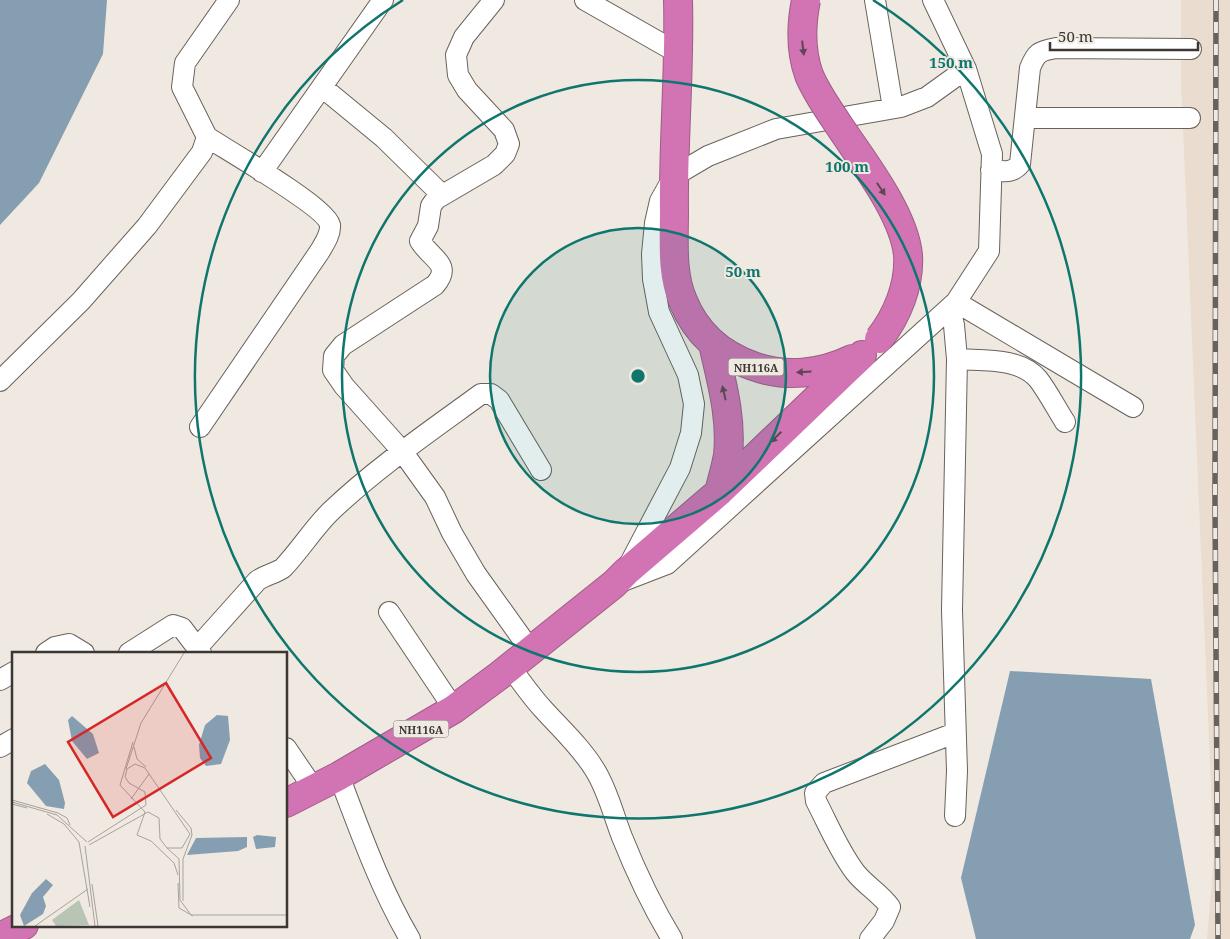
<svg xmlns="http://www.w3.org/2000/svg" width="1230" height="939" font-family="'Noto Serif',serif">
<rect width="100%" height="100%" fill="#f0e9e1"/>
<path fill="#eadccf" d="M 1181,0 L 1230,0 L 1230,939 L 1207,939 L 1214,857 L 1181,81 Z"/>
<path fill="#859eb2" d="M 0,0 L 107,0 L 103,54 L 39,183 L 0,225 Z
M 1010,671 L 1151,679 L 1195,925 L 1190,939 L 976,939 L 961,878 Z"/>
<g fill="none" stroke-linecap="round" stroke-linejoin="round">
<defs>
<path id="minor" d="M 494,0 L 464,37 L 456,55 L 458,75 L 467,90 L 504,130 L 509,144 L 505,154 L 494,165 L 436,199 L 431,206 L 428,226 L 420,241 C 431,259 453,264 435,285 L 343,345 L 334,356 L 333,370 L 344,386 L 402,451 L 435,497 L 452,533 L 476,574 L 531,651
M 585,0 L 678,53
M 875,0 L 893,108
M 322,87 L 384,138 L 442,195
M 1025,118 L 1190,118
M 991,170 C 1003,171 1012,174 1020,164 L 1030,68 C 1036,53 1039,51 1056,48 L 1191,49
M 262,172 L 383,0
M 956,302 L 1133,407
M 950,308 L 954,325 L 957,359 L 952,610 L 957,771 L 955,816
M 957,359 C 983,361 1019,357 1038,379 C 1048,392 1056,408 1065,422
M 0,381 L 81,301 L 147,226 L 202,152 L 207,137 L 182,87 L 185,63 L 229,0
M 200,427 L 320,251 C 324,244 331,234 330,225 C 326,207 227,150 207,137
M 629,565 L 680,468 L 691,433 L 694,404 L 688,375 L 659,312 L 653,279 L 652,254 L 655,223 L 660,201 L 674,176 L 708,156 L 776,129 L 901,107 L 927,97 L 966,69
M 623,581 L 667,564 L 956,302 L 989,251 L 992,154 L 966,69 L 933,0
M 389,612 L 454,709
M 197,648 L 257,581 C 265,575 274,574 283,568 C 300,550 313,529 330,512 C 376,468 429,432 481,394 L 491,394 L 499,400 L 541,470
M 46,653 L 55,647 L 69,644 L 84,653
M 129,653 L 173,625 L 182,628 L 201,653
M 510,667 C 521,681 531,696 543,709 C 561,729 581,747 595,770 C 608,791 613,814 622,837 C 636,872 652,906 672,939
M 0,680 L 14,672
M 0,747 L 14,739
M 286,748 L 314,789
M 339,776 C 360,831 380,888 410,939
M 870,939 L 884,921 L 890,907 C 881,894 865,885 855,872 C 839,851 828,824 816,801 L 815,793 L 824,783 L 955,733"/>
<path id="highway" d="M 678,0 C 680,71 673,141 674,212 C 674,242 671,273 683,301 C 696,333 721,355 753,366 C 785,378 821,374 852,359
M 713,344 C 721,380 732,417 728,455 C 726,467 722,480 719,492
M 286,803 L 339,776 L 454,709 L 500,675 L 614,584 L 626,572 L 719,492 L 862,355
M 0,937 L 24,925"/>
</defs>
<use href="#minor" stroke="#68625b" stroke-width="22"/>
<use href="#highway" stroke="#9d5e87" stroke-width="30"/>
<use href="#minor" stroke="#fff" stroke-width="20"/>
<use href="#highway" stroke="#d273b3" stroke-width="28"/>
<defs>
<path id="rail" d="M 1216,0 L 1215,502 L 1218,939"/>
</defs>
<use href="#rail" stroke="#66625e" stroke-width="5.5"/>
<use href="#rail" stroke="#f0e9e1" stroke-width="4" stroke-dasharray="11" stroke-linecap="butt"/>
<defs>
<path id="highway-bridge" d="M 806,0 C 801,25 800,50 809,75 C 816,92 828,109 838,124 C 861,159 904,213 908,255 C 910,285 897,316 879,339"/>
</defs>
<use href="#highway-bridge" stroke="#9d5e87" stroke-width="30" stroke-linecap="butt"/>
<use href="#highway-bridge" stroke="#d273b3" stroke-width="28"/>
</g>
<defs><path id="oneway-solid" d="M-6-.8H1V-3.2L6.5 0L1 3.2V.8H-6Z" transform="scale(1.25)"/></defs>
<g fill="#604654">
<use href="#oneway-solid" transform="translate(803 48) rotate(83)"/>
<use href="#oneway-solid" transform="translate(881 189) rotate(56)"/>
<use href="#oneway-solid" transform="translate(804 372) rotate(176)"/>
<use href="#oneway-solid" transform="translate(724 393) rotate(-103)"/>
<use href="#oneway-solid" transform="translate(776 437) rotate(136)"/>
</g>
<circle cx="638" cy="376" r="148" fill="#0f766e" fill-opacity=".12"/>
<g fill="none" stroke="#0f766e" stroke-width="2.5">
<circle cx="638" cy="376" r="148"/>
<circle cx="638" cy="376" r="296"/>
<path d="M873 0A443 443 0 1 1 403 0"/>
</g>
<g text-anchor="middle" dominant-baseline="central" stroke-width="4" stroke-linejoin="round" paint-order="stroke">
<g fill="#f0e9e1" stroke="#716c68" stroke-width="1">
<rect x="728.5" y="358.5" width="55" height="17" rx="4"/>
<rect x="393.5" y="720.5" width="55" height="17" rx="4"/>
</g>
<g font-size="11" font-weight="bold" fill="#3a3734">
<text x="756" y="367">NH116A</text>
<text x="421" y="729">NH116A</text>
</g>
</g>
<g transform="translate(12 652)">
<rect width="275" height="275" fill="#f0e9e1"/>
<path d="M 67,248 L 77,273 L 44,274 L 40,268 Z" fill="#b8c4b4"/>
<path d="M 205,63 L 216,64 L 218,88 L 209,112 L 194,114 L 188,106 L 187,93 L 193,73 ZM 60,64 L 81,82 L 87,101 L 75,107 L 60,89 L 56,68 ZM 33,112 L 47,128 L 53,151 L 52,157 L 34,154 L 15,131 L 19,119 ZM 245,183 L 264,185 L 263,195 L 244,197 L 241,185 ZM 235,185 L 235,195 L 226,199 L 175,203 L 184,186 ZM 34,227 L 41,233 L 31,245 L 34,254 L 31,262 L 12,274 L 8,263 L 20,241 Z" fill="#859eb2"/>
<path fill="none" stroke="#a7a29c" stroke-width="1" d="M 121,90 L 108,133 L 133,160 L 125,183 L 139,189 L 162,211 L 166,223M 122,95 L 125,107 L 134,115M 114,117 L 129,71 L 172,1M 119,147 L 137,122M 0,148 L 46,161 L 55,166 L 58,173M 0,150 L 45,163 L 75,190M 0,152 L 15,156M 164,158 L 179,176 L 180,183 L 171,207 L 171,249M 35,162 L 52,172 L 67,190 L 78,255M 76,190 L 134,153 L 133,140 L 117,131 L 113,125 L 115,117 L 123,112 L 133,116 L 178,182 L 170,196 L 155,196 L 148,187 L 147,166 L 136,160 L 77,193M 73,194 L 83,274M 155,196 L 167,207 L 168,248 L 179,263 L 275,263M 166,231 L 167,256 L 181,264M 80,232 L 86,274M 23,274 L 76,237"/>
<path fill="#d62828" fill-opacity="0.15" stroke="#d62828" stroke-width="2.5" d="M 154,31 L 199,106 L 101,165 L 56,90 Z"/>
<rect width="275" height="275" fill="none" stroke="#3a3734" stroke-width="2.5"/>
</g>
<circle cx="638" cy="376" r="8" fill="#0f766e" stroke="#f0e9e1" stroke-width="2.5"/>
<g font-size="15" text-anchor="middle" font-weight="bold" fill="#0f766e" stroke="#f0e9e1" stroke-width="4" stroke-linejoin="round" paint-order="stroke">
<text x="951" y="68">150 m</text>
<text x="847" y="172">100 m</text>
<text x="743" y="277">50 m</text>
</g>
<path d="M1050 42v8h148v-8" fill="none" stroke="#3a3734" stroke-width="2.5"/>
<text x="1058" y="42" font-size="15" fill="#3a3734" stroke="#f0e9e1" stroke-width="4" paint-order="stroke">50 m</text>
</svg>
